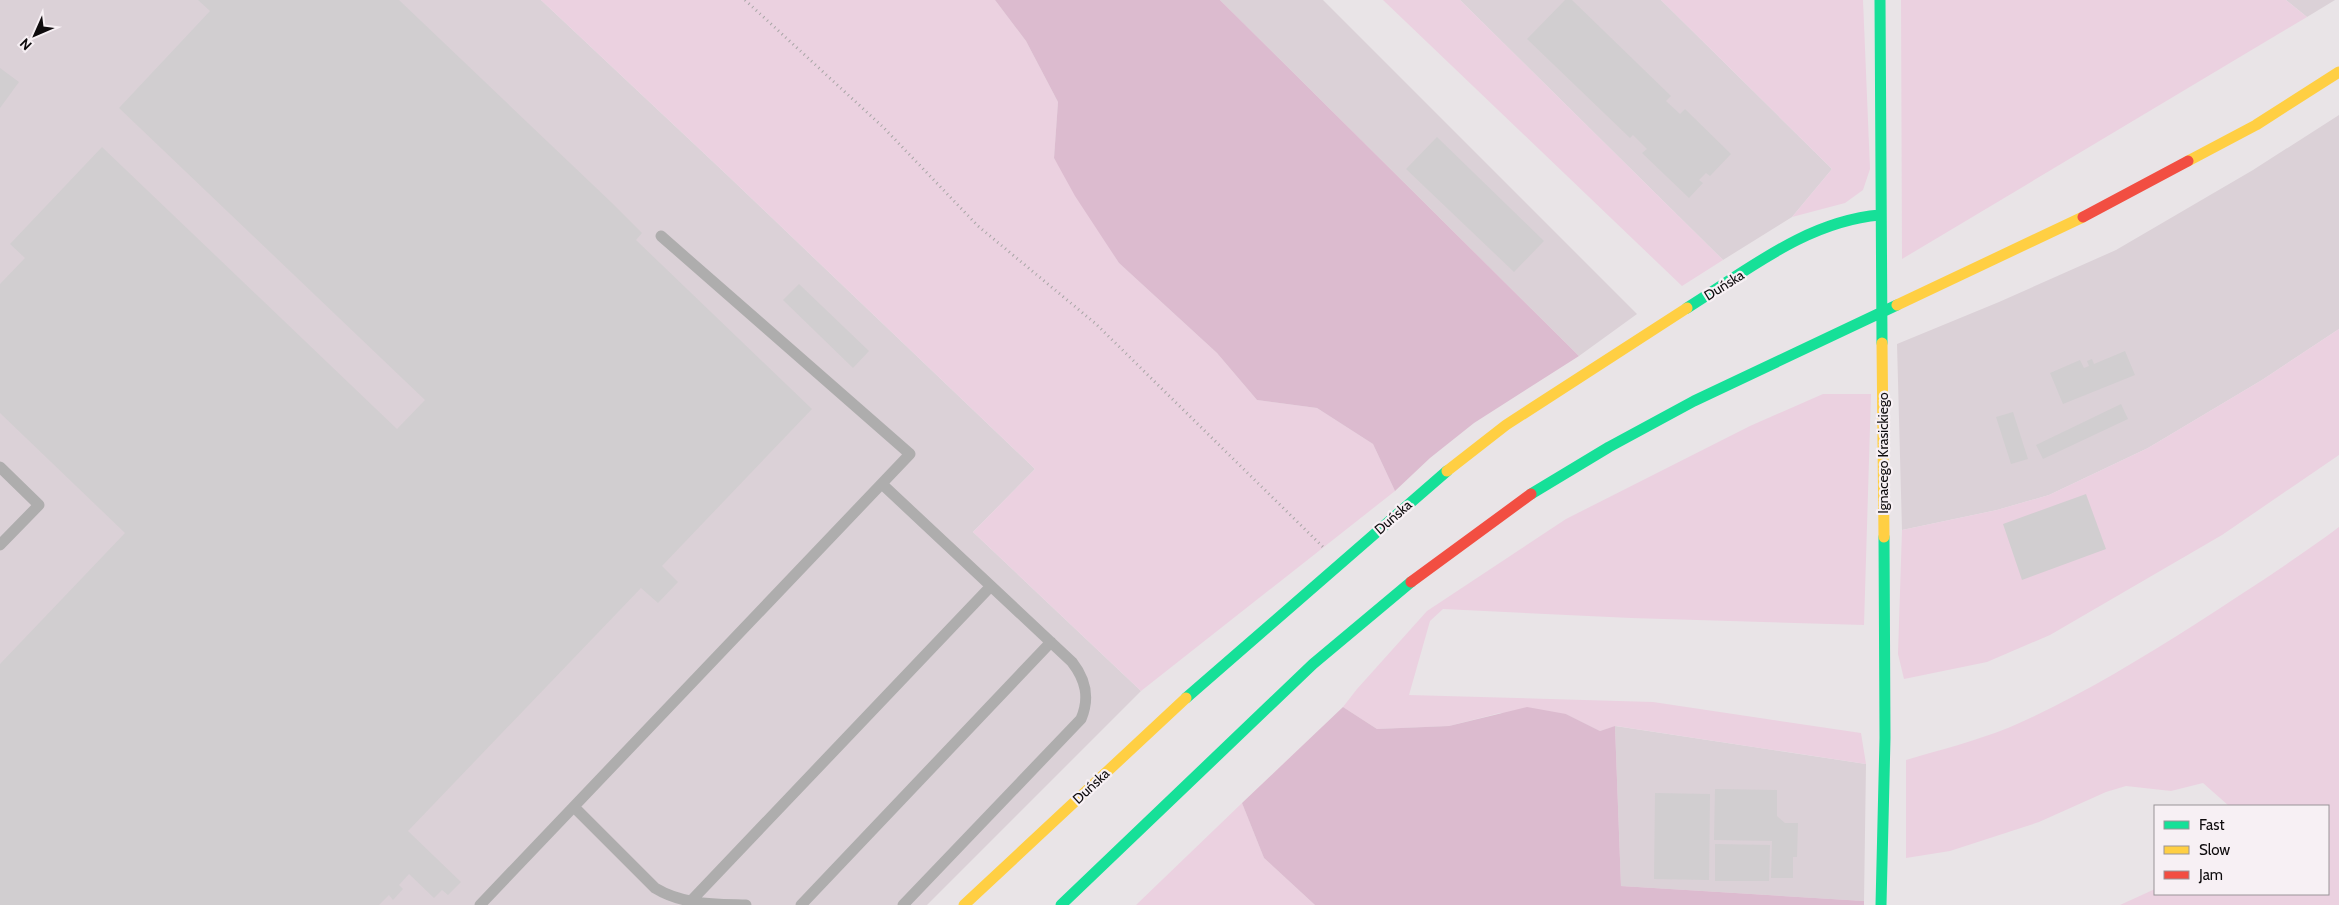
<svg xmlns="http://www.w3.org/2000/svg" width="2339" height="905" font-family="Cabin,sans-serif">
<rect width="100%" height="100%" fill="#e9e4e7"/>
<path fill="#dbd1d7" d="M 0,0 L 541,0 L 725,173 L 1035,469 L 973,532 L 1141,691 L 927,905 L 0,905 Z
M 1220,0 L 1323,0 L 1637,314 L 1579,356 Z
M 1460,0 L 1661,0 L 1832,169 L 1792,217 L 1723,260 Z
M 2286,0 L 2335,0 L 2307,17 Z
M 2339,115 L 2339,329 L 2262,380 L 2148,448 L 2049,495 L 1997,510 L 1902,530 L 1897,344 L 1999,302 L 2116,250 L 2253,170 Z
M 1615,726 L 1866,764 L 1864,901 L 1621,886 Z"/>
<path fill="#ebd1e0" d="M 541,0 L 995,0 L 1026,41 L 1058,102 L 1054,158 L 1119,263 L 1217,353 L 1257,400 L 1317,408 L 1373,444 L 1395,491 L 1141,691 L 973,532 L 1035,469 L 725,173 Z
M 1383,0 L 1460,0 L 1723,260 L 1682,286 Z
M 1661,0 L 1863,0 L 1870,169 L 1863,190 L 1845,203 L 1792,217 L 1832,169 Z
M 1901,0 L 2286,0 L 2307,17 L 1902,259 Z
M 2339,329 L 2339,455 L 2222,535 L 2050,635 L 1987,662 L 1904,679 L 1898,654 L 1902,530 L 1997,510 L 2049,495 L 2148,448 L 2262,380 Z
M 1823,394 L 1871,394 L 1864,625 L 1631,618 L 1443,609 L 1430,621 L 1409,695 L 1653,702 L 1861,733 L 1866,764 L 1616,726 L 1600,731 L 1566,714 L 1500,713 L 1449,726 L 1377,729 L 1343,707 L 1357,689 L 1427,611 L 1566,519 L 1750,426 Z
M 2339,527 L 2339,905 L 2120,905 L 2155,889 L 2155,894 L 2328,894 L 2328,806 L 2229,806 L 2203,783 L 2171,791 L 2126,786 L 2106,792 L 2039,822 L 1950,851 L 1906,858 L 1906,760 C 1940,750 1975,741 2008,728 C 2073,700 2134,663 2194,625 C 2243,593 2292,562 2339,527 Z
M 1242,803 L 1264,858 L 1315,905 L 1136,905 Z"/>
<path fill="#dcbbcf" d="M 995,0 L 1220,0 L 1579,356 L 1474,423 L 1430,458 L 1395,491 L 1373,444 L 1317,408 L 1257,400 L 1217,353 L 1119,263 L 1075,196 L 1054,158 L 1058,102 L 1026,41 Z
M 1343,707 L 1377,729 L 1449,726 L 1527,707 L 1566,714 L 1600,731 L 1615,726 L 1621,886 L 1864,901 L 1864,905 L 1315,905 L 1264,858 L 1242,803 Z"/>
<path fill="#d1ced0" d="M 198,0 L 399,0 L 612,203 L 642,233 L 636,240 L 812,409 L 662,566 L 678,582 L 658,603 L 641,588 L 408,831 L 461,882 L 448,895 L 442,890 L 434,898 L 409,874 L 399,885 L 403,889 L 393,900 L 389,895 L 379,905 L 0,905 L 0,664 L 125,533 L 0,413 L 0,284 L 25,258 L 10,244 L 102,147 L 397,429 L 425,400 L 119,108 L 210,11 Z
M 1565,0 L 1572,0 L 1671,96 L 1666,101 L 1680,114 L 1685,109 L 1731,154 L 1710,176 L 1706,173 L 1699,180 L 1703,183 L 1689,198 L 1642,153 L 1647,149 L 1633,135 L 1630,138 L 1527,39 Z
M 0,68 L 19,82 L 0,108 Z
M 1437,137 L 1544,241 L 1514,272 L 1406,169 Z
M 799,284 L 869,351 L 853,368 L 783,300 Z
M 2125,351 L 2135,375 L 2063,404 L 2050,373 L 2080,360 L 2084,368 L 2089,366 L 2087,361 L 2092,359 L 2094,364 Z
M 2121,404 L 2128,419 L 2043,459 L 2036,445 Z
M 2013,412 L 2028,459 L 2011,464 L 1996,417 Z
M 2086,494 L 2106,549 L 2022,580 L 2003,524 Z
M 1715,789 L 1777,790 L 1777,816 L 1785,823 L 1798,823 L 1797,857 L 1793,857 L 1793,878 L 1771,878 L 1772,841 L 1714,840 Z
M 1655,793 L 1710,794 L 1709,880 L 1654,879 Z
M 1715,844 L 1770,845 L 1769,881 L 1715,881 Z"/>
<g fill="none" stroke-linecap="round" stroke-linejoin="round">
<path stroke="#a8a6a6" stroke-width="3" stroke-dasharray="1 4" stroke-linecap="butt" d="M 745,0 L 883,127 L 978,226 L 1096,324 L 1324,548"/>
<path stroke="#aeadad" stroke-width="11" d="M 0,467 L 39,505 L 0,545
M 882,484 L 1072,662 C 1086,680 1090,698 1081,719 L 903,905
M 574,807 L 655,888 C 683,905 714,904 746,905
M 689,903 L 991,586
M 480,905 L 910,454 L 661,236
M 801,905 L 1051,642"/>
<path stroke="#16e098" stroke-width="11" d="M 1880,0 L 1882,343
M 1687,308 C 1748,270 1807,221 1880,215
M 1531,494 L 1609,447 L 1694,401 L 1897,305
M 1186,698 L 1447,471
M 1061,905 L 1313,664 L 1411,582
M 1881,905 L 1885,738 L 1884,537"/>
<path stroke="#ffcf43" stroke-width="11" d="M 2188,161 L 2256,125 L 2339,72
M 1897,305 L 2083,217
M 1882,343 L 1884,537
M 1447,471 L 1506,425 L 1687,308
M 964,905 L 1186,698"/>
<path stroke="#f24e42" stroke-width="11" d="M 2083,217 L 2188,161
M 1411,582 L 1531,494"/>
</g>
<g text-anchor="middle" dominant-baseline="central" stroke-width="4.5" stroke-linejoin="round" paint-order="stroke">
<g font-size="14" fill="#0e0b0d" stroke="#f7f0f4">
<text transform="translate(1724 285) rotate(-32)">Duńska</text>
<text transform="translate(1883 453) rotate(-90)">Ignacego Krasickiego</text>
<text transform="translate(1393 517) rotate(-41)">Duńska</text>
<text transform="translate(1091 786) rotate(-43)">Duńska</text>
</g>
</g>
<rect x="2154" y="805" width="175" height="90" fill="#f7f0f4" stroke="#9a9498"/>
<rect x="2164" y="821" width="25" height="8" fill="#16e098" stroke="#9a9498"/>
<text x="2199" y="830" font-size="15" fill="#0e0b0d">Fast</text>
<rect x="2164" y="846" width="25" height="8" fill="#ffcf43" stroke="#9a9498"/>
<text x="2199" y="855" font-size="15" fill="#0e0b0d">Slow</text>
<rect x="2164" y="871" width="25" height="8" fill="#f24e42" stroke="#9a9498"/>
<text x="2199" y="880" font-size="15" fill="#0e0b0d">Jam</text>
<g transform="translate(35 35) rotate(225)" stroke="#f7f0f4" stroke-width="4" paint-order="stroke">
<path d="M0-4L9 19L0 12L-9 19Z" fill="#0e0b0d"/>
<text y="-8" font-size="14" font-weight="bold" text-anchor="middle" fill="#0e0b0d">N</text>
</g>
</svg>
